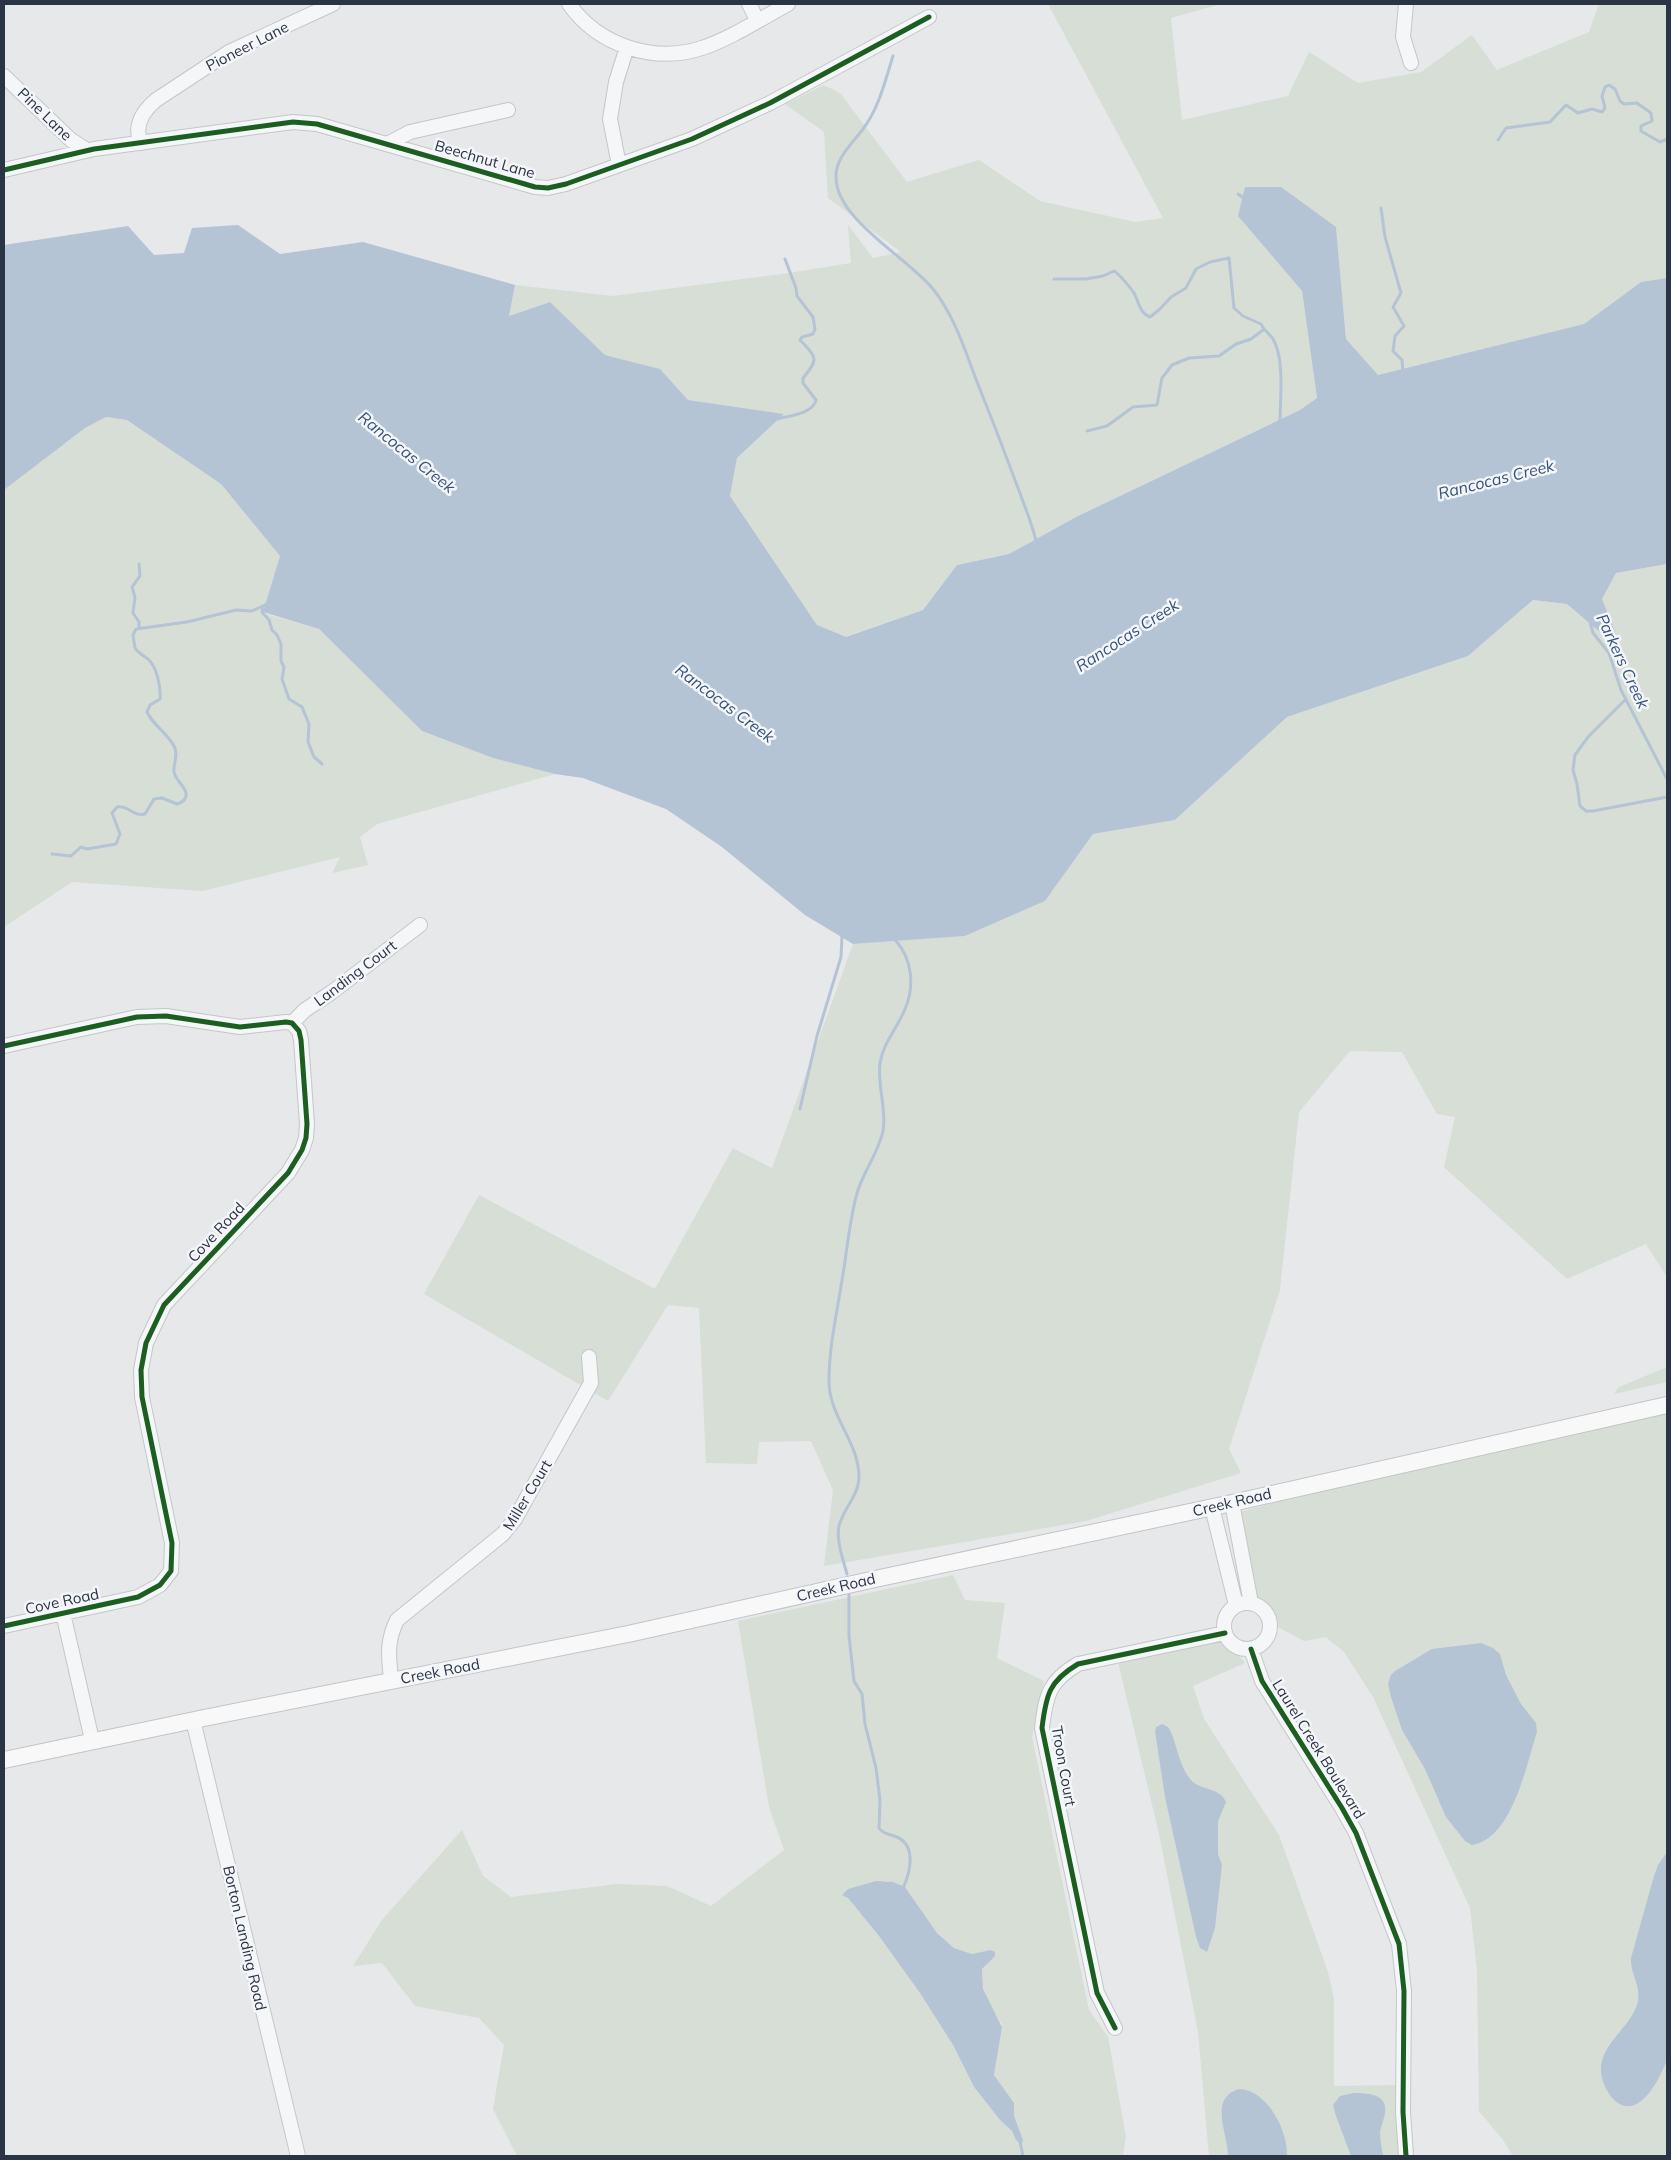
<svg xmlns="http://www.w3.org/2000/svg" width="1671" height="2160" font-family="Mulish,sans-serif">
<rect width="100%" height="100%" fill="#e6e8ea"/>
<path fill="#d6ded6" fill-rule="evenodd" d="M 1048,4 L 1221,4 L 1171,18 L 1182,120 L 1288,96 L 1309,52 L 1358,83 L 1421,72 L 1472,35 L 1497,70 L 1589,32 L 1599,4 L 1667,4 L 1667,278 L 1641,282 L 1584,324 L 1378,375 L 1346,339 L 1336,227 L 1238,216 L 1302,291 L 1317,398 L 1300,410 L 1076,517 L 1009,554 L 957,565 L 923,610 L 845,637 L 817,625 L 730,496 L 737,458 L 784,414 L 688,400 L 660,369 L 605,355 L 550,302 L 509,316 L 515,285 L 613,296 L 782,274 L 851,263 L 848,225 L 873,258 L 901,252 L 828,198 L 824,132 L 785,104 L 824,85 L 840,93 L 907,182 L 979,160 L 1040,201 L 1135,222 L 1163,218 Z
M 106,417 L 127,420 L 221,484 L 280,556 L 263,613 L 319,629 L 422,731 L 493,758 L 555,774 L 377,824 L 360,837 L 368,865 L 332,873 L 340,857 L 203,891 L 72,882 L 4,927 L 4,490 L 85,428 Z
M 1667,564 L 1667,1277 L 1646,1244 L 1567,1279 L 1444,1167 L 1455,1117 L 1437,1114 L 1402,1052 L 1350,1051 L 1299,1112 L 1280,1290 L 1229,1449 L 1241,1473 L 1086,1521 L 824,1566 L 833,1490 L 811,1441 L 759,1442 L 757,1464 L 706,1463 L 699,1308 L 668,1305 L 608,1401 L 424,1294 L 479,1195 L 655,1289 L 733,1148 L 772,1168 L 853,944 L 965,936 L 1045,901 L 1093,834 L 1175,820 L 1287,717 L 1468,656 L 1533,600 L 1567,604 L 1622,652 L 1602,599 L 1616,573 Z
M 1667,1367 L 1667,1382 L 1614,1394 L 1619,1387 Z
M 1667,1408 L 1667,2156 L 1513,2156 L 1503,2140 L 1479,2111 L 1477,1970 L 1470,1908 L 1373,1697 L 1344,1652 L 1326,1637 L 1304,1641 L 1276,1626 L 1271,1613 L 1257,1597 L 1240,1512 L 1458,1452 Z
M 953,1575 L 965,1600 L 1005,1603 L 997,1658 L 1044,1681 L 1032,1737 L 1089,2010 L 1108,2037 L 1126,2137 L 1123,2156 L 517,2156 L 493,2109 L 504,2045 L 479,2018 L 415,2006 L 382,1963 L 353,1966 L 382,1920 L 462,1830 L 483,1876 L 511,1897 L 617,1884 L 667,1886 L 711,1906 L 784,1850 L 769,1807 L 738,1621 ZM 886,1881 L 905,1887 L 937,1933 L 954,1948 L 972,1954 L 990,1950 L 996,1954 L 982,1969 L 983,1989 L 992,2008 L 1002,2024 L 994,2075 L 1014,2103 L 1014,2116 L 1019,2145 L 1012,2131 L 1000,2120 L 974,2087 L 953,2045 L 920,1993 L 879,1936 L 846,1896 Z
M 1214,1640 C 1220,1642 1243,1658 1245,1663 L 1193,1686 L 1204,1719 L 1279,1835 L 1328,1972 L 1334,1999 L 1334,2086 L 1396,2085 L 1399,2156 L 1209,2156 L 1198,2032 L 1159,1834 L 1118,1662 Z"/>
<path fill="#b4c4d5" d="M 1245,187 L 1281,187 L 1336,227 L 1346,339 L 1378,375 L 1584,324 L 1641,282 L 1667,278 L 1667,564 L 1616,573 L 1602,599 L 1623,652 L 1567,604 L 1533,600 L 1468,656 L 1287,717 L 1175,820 L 1093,834 L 1045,901 L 965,936 L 853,944 L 805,915 L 722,847 L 666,809 L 583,778 L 555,774 L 493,758 L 422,731 L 319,629 L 263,612 L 280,556 L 221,484 L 127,420 L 106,417 L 85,428 L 4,490 L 4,245 L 128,226 L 154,255 L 184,253 L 192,228 L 238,225 L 280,254 L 363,242 L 515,285 L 509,316 L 550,302 L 605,355 L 660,369 L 688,400 L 784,414 L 737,458 L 730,496 L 817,625 L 846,637 L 923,610 L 957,565 L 1009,554 L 1076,517 L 1300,410 L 1317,398 L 1302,291 L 1238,216 Z
M 1481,1643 L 1493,1648 L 1500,1654 L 1506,1675 L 1521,1704 L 1536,1723 L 1537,1732 C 1526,1766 1512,1839 1472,1845 L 1465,1841 L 1446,1817 L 1425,1769 L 1402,1730 L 1391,1697 L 1388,1684 L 1391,1675 L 1395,1671 L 1432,1649 Z
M 1162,1724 L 1168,1727 L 1171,1732 C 1177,1746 1180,1768 1191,1780 C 1201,1791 1220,1787 1226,1802 L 1218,1821 L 1218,1854 L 1222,1865 L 1215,1928 L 1207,1952 L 1200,1948 L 1196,1937 L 1165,1797 L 1155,1731 L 1156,1727 Z
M 1667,1852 L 1667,2060 C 1661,2074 1653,2092 1641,2101 C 1620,2118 1603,2090 1601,2072 C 1599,2047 1626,2030 1635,2010 C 1645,1989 1630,1977 1631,1958 L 1654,1876 L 1658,1865 Z
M 876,1881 L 893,1882 L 905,1887 L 937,1933 L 954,1948 L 972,1954 L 990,1950 L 995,1952 L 995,1956 L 982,1969 L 983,1989 L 1002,2027 L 994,2075 L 1014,2103 L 1014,2116 L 1023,2140 L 1021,2145 L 1016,2140 L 1012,2131 L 1000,2120 L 974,2087 L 953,2045 L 920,1993 L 879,1936 L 848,1898 L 842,1895 L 848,1889 Z
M 1239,2089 C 1267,2090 1288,2130 1287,2156 L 1228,2156 C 1228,2134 1208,2098 1239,2089 Z
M 1354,2093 C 1368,2093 1388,2094 1385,2113 C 1384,2120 1381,2126 1380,2132 C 1380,2140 1382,2149 1383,2156 L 1351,2156 L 1336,2116 L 1333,2105 L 1340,2096 Z"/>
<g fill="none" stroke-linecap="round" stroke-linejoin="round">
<path stroke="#b4c4d5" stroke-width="3" d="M 893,56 C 885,81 879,108 863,129 C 852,144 835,158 836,178 C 837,220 907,257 933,289 C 957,319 967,358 981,392 C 994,424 1006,456 1018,488 C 1024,505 1032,523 1036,541
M 1498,140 L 1506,128 L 1550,122 L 1566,105 L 1578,113 L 1592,109 L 1602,112 L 1605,108 L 1602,96 L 1605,87 L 1609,85 L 1615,89 L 1620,101 L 1624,104 L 1637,103 L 1651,113 L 1652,121 L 1641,126 L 1641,131 L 1660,142 L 1667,139
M 1238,194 L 1245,199
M 1381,208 L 1385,237 L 1401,293 L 1393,307 L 1404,326 L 1395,336 L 1393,351 L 1402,360 L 1403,372
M 1054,279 L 1086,279 L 1103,276 L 1114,271 C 1118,273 1133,290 1135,295 C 1139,304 1141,314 1150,317 L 1160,309 L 1171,297 L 1186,288 L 1196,269 L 1210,262 L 1229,258 L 1234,308 L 1243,316 L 1261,324 C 1264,331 1269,333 1273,339 C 1285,359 1280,400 1280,423
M 776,419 C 788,416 813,414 816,400 L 803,383 L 803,378 C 819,359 817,358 800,340 L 802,337 L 813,334 L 815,329 L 813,317 L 797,296 L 796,288 L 785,259
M 1087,431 L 1107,426 L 1133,407 L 1157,405 L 1162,378 L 1172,365 L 1189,358 L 1219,356 L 1236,344 L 1251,339 L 1263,330
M 139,564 L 140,576 L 132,587 L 135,597 L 133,613 L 139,622 L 139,628
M 263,606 L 262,612 L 269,620 L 272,630 L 277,635 L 281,644 L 281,661 L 284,667 L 282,679 L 289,699 L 302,707 L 309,724 L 308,742 L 314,757 L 322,764
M 1590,622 L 1593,633 L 1609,653 L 1621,690 L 1667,779
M 1626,699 L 1588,737 L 1575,755 L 1573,770 L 1577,784 L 1580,806 L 1586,811 L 1593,811 L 1667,797
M 52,854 L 71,856 L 81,847 L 87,849 L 116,844 L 120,834 L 112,813 L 117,807 C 129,805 133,817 145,814 L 154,799 L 162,798 L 177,804 C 182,803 187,799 186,793 C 184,785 176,781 174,772 C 173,763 179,755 174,746 C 167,733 153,725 147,712 L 150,705 L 160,699 C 161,687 157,667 148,659 C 143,655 138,653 135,648 L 133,635 L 136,629 L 187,622 L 236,610 L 252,611 L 267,604
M 800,1109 L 817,1036 L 841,957 L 842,936
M 847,1574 C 843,1559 836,1541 839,1526 C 843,1509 859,1495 859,1477 C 859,1442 829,1417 829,1381 C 829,1346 837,1313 842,1280 C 847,1252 849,1224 856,1197 C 861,1174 878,1155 883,1131 C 887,1109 877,1086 880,1063 C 883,1043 898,1027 905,1009 C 915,986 912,959 896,941 L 896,938
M 849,1592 L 849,1636 L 854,1681 L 862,1694 L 865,1724 L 876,1768 L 880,1800 L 879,1828 C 884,1835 890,1834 897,1837 C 917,1846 910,1873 903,1888
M 1020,2142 L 1023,2156"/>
<defs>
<path id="minor" d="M 569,4 C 598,45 653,64 702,48 C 730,39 762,18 788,4
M 749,4 L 757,20
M 1406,4 L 1403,37 L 1411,63
M 4,76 L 71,140 L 87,150
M 141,143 C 133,126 143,111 156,100 L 229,52 L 333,4
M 387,144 L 410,132 L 508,110
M 619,165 L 610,119 L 616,82 L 627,47
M 4,170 L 94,149 L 293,122 L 317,124 L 535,187 L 548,188 L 566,184 L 692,139 L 770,103 L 929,17
M 292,1023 L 305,1010 L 332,992 L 420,925
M 4,1046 L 137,1017 L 166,1016 L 240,1027 L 286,1022 L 292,1023 L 299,1031 L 301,1040 L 307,1124 L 306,1138 L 302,1150 L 288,1173 L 164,1305 L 146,1343 L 141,1370 L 142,1397 L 172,1543 L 171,1571 L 160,1585 L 138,1597 L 4,1626
M 1232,1503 L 1251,1603
M 1212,1507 L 1236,1605
M1224 1626a23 23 0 1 1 46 0a23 23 0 1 1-46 0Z
M 63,1613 L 92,1740
M 1251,1649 L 1262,1681 L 1342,1808 L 1356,1833 L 1399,1944 L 1404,1991 L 1403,2112 L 1406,2156
M 391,1680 C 389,1656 386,1643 397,1620 L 503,1534 L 515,1519 L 591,1383 L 589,1357
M 193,1720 L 298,2156
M 1115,2028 L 1097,1993 L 1042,1728 C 1046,1695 1049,1681 1078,1664 L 1225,1633"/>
<path id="major" d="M 4,1760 L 204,1718 L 628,1634 L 875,1579 L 1232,1503 L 1667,1405"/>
</defs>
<use href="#minor" stroke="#c4c6c8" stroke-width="16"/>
<use href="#major" stroke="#c2c5c8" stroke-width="18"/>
<use href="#minor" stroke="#f5f6f7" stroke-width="14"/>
<use href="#major" stroke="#f8f8f8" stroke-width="16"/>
<defs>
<path id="cycleway" d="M 4,170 L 94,149 L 293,122 L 317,124 L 535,187 L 548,188 L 566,184 L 692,139 L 770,103 L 929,17
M 4,1046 L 137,1017 L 166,1016 L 240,1027 L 286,1022 L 292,1023 L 299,1031 L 301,1040 L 307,1124 L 306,1138 L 302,1150 L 288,1173 L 164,1305 L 146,1343 L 141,1370 L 142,1397 L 172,1543 L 171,1571 L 160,1585 L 138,1597 L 4,1626
M 1251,1649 L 1262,1681 L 1342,1808 L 1356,1833 L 1399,1944 L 1404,1991 L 1403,2112 L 1406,2156
M 1115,2028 L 1097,1993 L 1042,1728 C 1046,1695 1049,1681 1078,1664 L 1225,1633"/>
</defs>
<use href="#cycleway" stroke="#f4f6f9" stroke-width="8"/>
<use href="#cycleway" stroke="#1b5e20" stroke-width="5"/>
</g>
<g text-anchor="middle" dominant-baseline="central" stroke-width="5" stroke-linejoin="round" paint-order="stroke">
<g font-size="15" fill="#2b3445" stroke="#f4f6f9">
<text transform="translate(247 46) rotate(-27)">Pioneer Lane</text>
<text transform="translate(45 114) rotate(44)">Pine Lane</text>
<text transform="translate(485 159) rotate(16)">Beechnut Lane</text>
<text transform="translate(355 973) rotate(-37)">Landing Court</text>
<text transform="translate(216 1232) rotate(-47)">Cove Road</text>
<text transform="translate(527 1495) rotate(-59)">Miller Court</text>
<text transform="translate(1232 1502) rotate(-13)">Creek Road</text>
<text transform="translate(836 1587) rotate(-13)">Creek Road</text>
<text transform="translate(62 1601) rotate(-12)">Cove Road</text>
<text transform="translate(440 1671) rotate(-11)">Creek Road</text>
<text transform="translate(1319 1749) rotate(58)">Laurel Creek Boulevard</text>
<text transform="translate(1064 1766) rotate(80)">Troon Court</text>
<text transform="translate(245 1938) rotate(77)">Borton Landing Road</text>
</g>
<g font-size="16" font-style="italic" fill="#34527a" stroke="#f4f6f9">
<text transform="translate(407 452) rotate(39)">Rancocas Creek</text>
<text transform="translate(1496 479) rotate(-14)">Rancocas Creek</text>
<text transform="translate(1127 635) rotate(-33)">Rancocas Creek</text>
<text transform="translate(1623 661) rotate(65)">Parkers Creek</text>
<text transform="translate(725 703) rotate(37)">Rancocas Creek</text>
</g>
</g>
<rect width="1671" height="2160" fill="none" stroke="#2b3445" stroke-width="10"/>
</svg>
